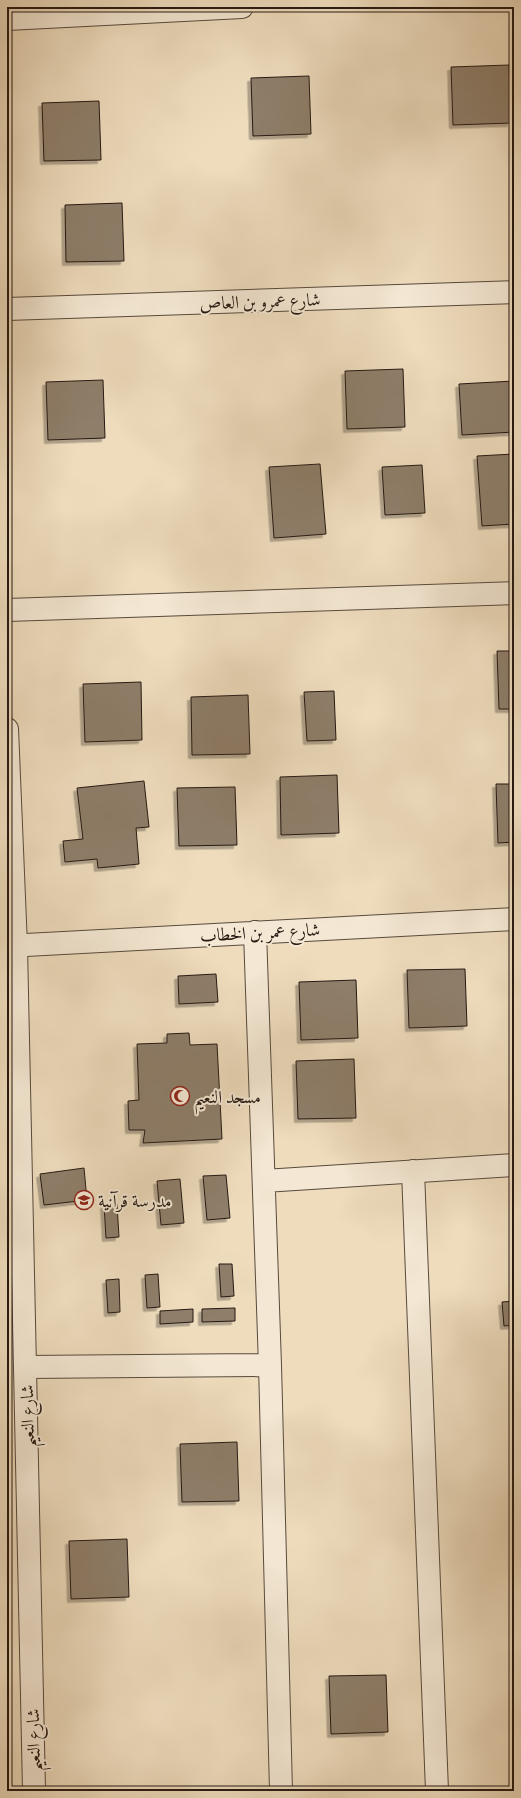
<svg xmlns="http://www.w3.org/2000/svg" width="521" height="1798" font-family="'EB Garamond',Amiri,serif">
<defs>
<filter id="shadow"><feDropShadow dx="-3.5" dy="3.5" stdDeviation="0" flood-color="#0004"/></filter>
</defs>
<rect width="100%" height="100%" fill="#eedcbd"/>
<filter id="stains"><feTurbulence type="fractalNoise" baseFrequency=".005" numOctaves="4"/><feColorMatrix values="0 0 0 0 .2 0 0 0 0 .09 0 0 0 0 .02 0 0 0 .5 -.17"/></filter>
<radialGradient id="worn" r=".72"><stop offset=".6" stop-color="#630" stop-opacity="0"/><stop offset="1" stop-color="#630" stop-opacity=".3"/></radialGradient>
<path fill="#8e7e6b" stroke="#261912" filter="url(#shadow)" d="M 509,65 L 511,123 L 453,125 L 451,67 Z
M 309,76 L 311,134 L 253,136 L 251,78 Z
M 99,101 L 101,160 L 44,161 L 42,103 Z
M 122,203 L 124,261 L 66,262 L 65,205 Z
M 403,369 L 405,427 L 347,429 L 345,371 Z
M 103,380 L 105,438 L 48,440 L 46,382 Z
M 514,381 L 514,432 L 462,435 L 459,384 Z
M 514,454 L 514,524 L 482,526 L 477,456 Z
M 320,464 L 326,534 L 274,538 L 269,467 Z
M 422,465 L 425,513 L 385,515 L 382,467 Z
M 497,651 L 514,651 L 514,709 L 499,709 Z
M 141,682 L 142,740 L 85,742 L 83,684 Z
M 334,691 L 336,740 L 307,741 L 304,692 Z
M 248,695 L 250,754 L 192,755 L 191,697 Z
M 337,775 L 339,833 L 281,835 L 280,777 Z
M 144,781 L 149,827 L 136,828 L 139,864 L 98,868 L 97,859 L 65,862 L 63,841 L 83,839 L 77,788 Z
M 496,784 L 514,784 L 514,842 L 498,843 Z
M 235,787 L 237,845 L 179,846 L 177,788 Z
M 465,969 L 467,1026 L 409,1028 L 407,970 Z
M 216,974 L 218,1002 L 179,1004 L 178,976 Z
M 356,980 L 358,1038 L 301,1040 L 299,982 Z
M 189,1033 L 190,1045 L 217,1044 L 222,1139 L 143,1143 L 145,1130 L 129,1130 L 128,1101 L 139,1100 L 137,1044 L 167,1043 L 167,1034 Z
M 354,1059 L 356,1118 L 298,1119 L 296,1061 Z
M 84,1168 L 87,1200 L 44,1205 L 40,1174 Z
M 226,1175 L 230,1218 L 207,1220 L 203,1176 Z
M 180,1179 L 184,1223 L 161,1225 L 157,1181 Z
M 117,1204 L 119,1237 L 106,1238 L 104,1205 Z
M 219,1264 L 232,1264 L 234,1296 L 221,1297 Z
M 158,1274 L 160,1307 L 147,1308 L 145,1275 Z
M 119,1279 L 120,1312 L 108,1313 L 106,1280 Z
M 514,1301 L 514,1325 L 504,1326 L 502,1302 Z
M 235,1308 L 235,1321 L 202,1322 L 202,1309 Z
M 193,1309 L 193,1322 L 160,1324 L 160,1311 Z
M 237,1442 L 239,1501 L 182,1502 L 180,1444 Z
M 127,1539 L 129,1597 L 71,1599 L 69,1541 Z
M 386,1675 L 388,1732 L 331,1734 L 329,1676 Z"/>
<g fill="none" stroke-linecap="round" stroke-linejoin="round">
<defs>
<path id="minor" d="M 7,19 L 242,7
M 7,309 L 514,292
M 7,610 L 514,593
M 7,729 L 16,946 L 34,1791
M 255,932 L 270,1365 L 281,1791
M 7,946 L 514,919
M 413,1171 L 437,1791
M 264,1181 L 514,1165
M 26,1367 L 270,1365"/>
</defs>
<use href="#minor" stroke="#584a3d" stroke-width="24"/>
<use href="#minor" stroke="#f4e8d4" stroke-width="22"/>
</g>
<defs>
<symbol id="mosque-ring" viewBox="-11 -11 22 22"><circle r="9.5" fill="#f4e8d4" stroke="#8f2418" stroke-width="1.5"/><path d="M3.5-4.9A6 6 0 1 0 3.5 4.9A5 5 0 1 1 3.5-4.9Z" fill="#8f2418"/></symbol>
<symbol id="school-ring" viewBox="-11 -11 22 22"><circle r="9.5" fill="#f4e8d4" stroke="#8f2418" stroke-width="1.5"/><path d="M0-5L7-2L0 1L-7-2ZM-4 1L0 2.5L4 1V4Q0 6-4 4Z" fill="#8f2418"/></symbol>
</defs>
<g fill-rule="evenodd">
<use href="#mosque-ring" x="169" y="1085" width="22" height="22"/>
<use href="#school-ring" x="73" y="1189" width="22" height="22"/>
</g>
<g text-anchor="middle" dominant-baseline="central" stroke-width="4" stroke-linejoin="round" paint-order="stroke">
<g font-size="18" fill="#261912" stroke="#f4e8d4">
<text transform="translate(260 301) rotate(-2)">شارع عمرو بن العاص</text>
<text transform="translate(260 932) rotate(-3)">شارع عمر بن الخطاب</text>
<text transform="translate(27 1416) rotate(-91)">شارع النعيم</text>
<text transform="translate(33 1740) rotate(-91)">شارع النعيم</text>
</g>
<g font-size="18" fill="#261912" stroke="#f4e8d4" text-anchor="start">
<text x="194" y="1096">مسجد النعيم</text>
<text x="98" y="1200">مدرسة قرآنية</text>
</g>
</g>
<rect width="521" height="1798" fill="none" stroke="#eedcbd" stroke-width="24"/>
<rect x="8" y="8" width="505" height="1782" fill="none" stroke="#261912" stroke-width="2"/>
<rect x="12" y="12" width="497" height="1774" fill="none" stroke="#261912"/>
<rect width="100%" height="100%" filter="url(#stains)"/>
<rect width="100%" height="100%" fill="url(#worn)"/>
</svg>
